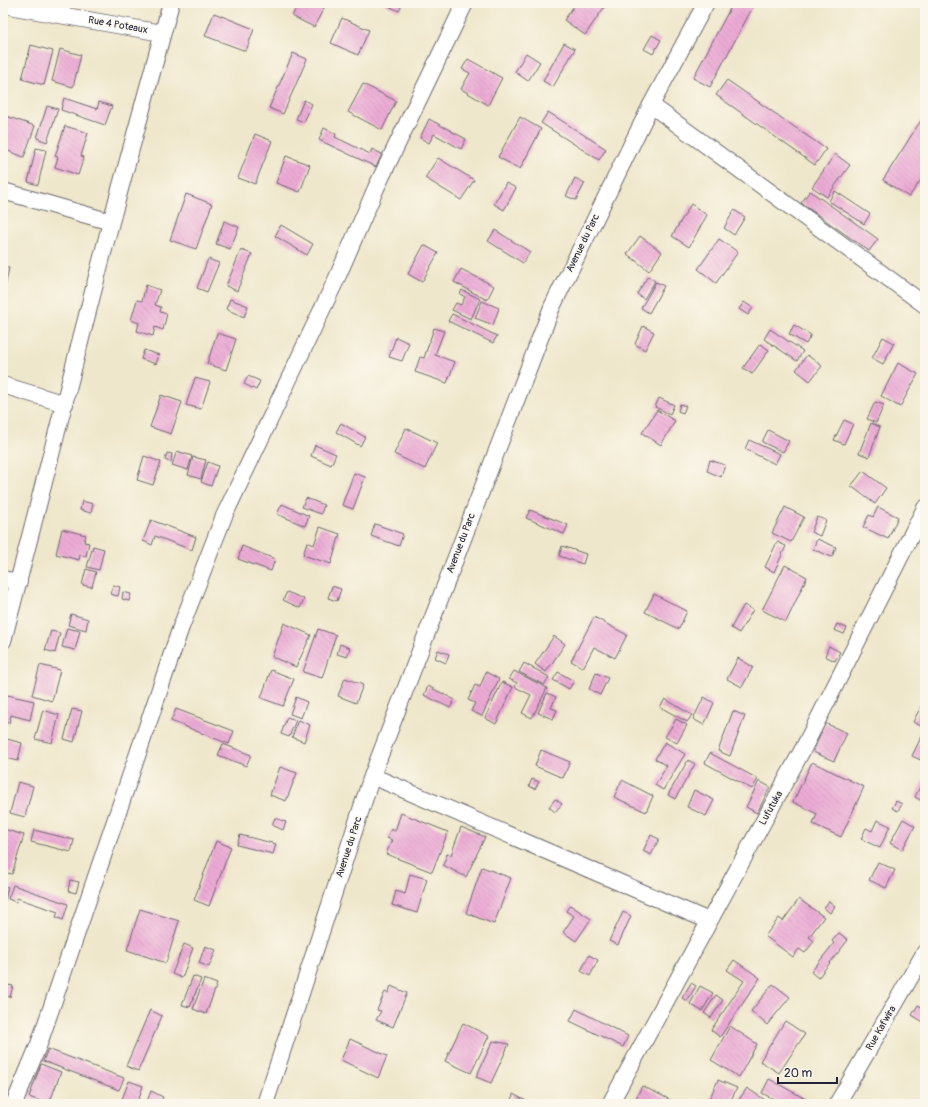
<svg xmlns="http://www.w3.org/2000/svg" width="928" height="1107" font-family="Pangolin,sans-serif">
<defs>
<pattern id="building-back-hatch" width="6" height="6" patternUnits="userSpaceOnUse"><rect width="6" height="6" fill="#ecabd5"/><path d="M-1 5l2 2M0 0l6 6M5-1l2 2" fill="none" stroke="#ca93b8"/></pattern>
</defs>
<rect width="100%" height="100%" fill="#fbf7ec"/>
<filter id="ink" filterUnits="userSpaceOnUse"><feTurbulence type="fractalNoise" baseFrequency=".025" numOctaves="2"/><feDisplacementMap in="SourceGraphic" scale="8" xChannelSelector="R" yChannelSelector="G"/><feConvolveMatrix kernelMatrix="1 2 1 2 8 2 1 2 1" color-interpolation-filters="sRGB"/></filter>
<filter id="wash" filterUnits="userSpaceOnUse"><feTurbulence type="fractalNoise" baseFrequency=".012" numOctaves="4" result="noise"/><feDisplacementMap in="SourceGraphic" scale="16" xChannelSelector="R" yChannelSelector="G"/><feGaussianBlur stdDeviation="0.9" result="paint"/><feColorMatrix in="noise" values="0 0 0 0 0 0 0 0 0 0 0 0 0 0 0 0 0 1.4 0 .05"/><feComposite in="paint" operator="in"/></filter>
<g filter="url(#wash)">
<rect width="100%" height="100%" fill="#efe7cb"/>
<g id="blocks">
<path fill="url(#building-back-hatch)" d="M 299,3 L 323,3 L 326,4 L 314,27 L 292,16 Z
M 382,3 L 403,3 L 399,11 Z
M 576,3 L 600,3 L 605,6 L 585,35 L 564,20 Z
M 733,3 L 755,3 L 710,87 L 693,78 Z
M 214,13 L 254,29 L 246,51 L 205,36 Z
M 342,18 L 369,30 L 358,55 L 331,43 Z
M 652,35 L 661,40 L 653,54 L 644,49 Z
M 564,43 L 575,49 L 553,87 L 543,81 Z
M 31,45 L 53,51 L 44,85 L 22,79 Z
M 60,49 L 81,55 L 73,87 L 52,81 Z
M 293,53 L 307,59 L 283,114 L 269,108 Z
M 526,53 L 540,62 L 528,81 L 515,72 Z
M 468,59 L 502,78 L 488,105 L 461,89 L 470,73 L 462,69 Z
M 727,80 L 826,149 L 815,165 L 716,95 Z
M 363,84 L 396,101 L 382,130 L 348,112 Z
M 64,98 L 97,109 L 99,102 L 112,106 L 105,125 L 61,110 Z
M 304,100 L 312,104 L 304,122 L 296,119 Z
M 47,106 L 58,109 L 47,142 L 37,138 Z
M 548,112 L 606,149 L 599,160 L 541,123 Z
M 925,114 L 925,174 L 909,197 L 883,180 Z
M 3,115 L 35,126 L 24,157 L 3,149 Z
M 520,117 L 541,129 L 520,169 L 498,157 Z
M 429,119 L 466,139 L 461,149 L 434,134 L 429,143 L 420,138 Z
M 65,126 L 88,133 L 81,156 L 84,157 L 78,175 L 55,167 L 58,157 L 55,156 Z
M 324,128 L 336,134 L 335,137 L 370,154 L 372,149 L 382,154 L 376,167 L 319,140 Z
M 255,134 L 272,141 L 255,184 L 238,178 Z
M 36,148 L 46,150 L 38,185 L 28,182 Z
M 835,154 L 850,165 L 827,197 L 812,187 Z
M 286,156 L 310,165 L 300,192 L 276,183 Z
M 438,158 L 474,180 L 461,200 L 425,178 Z
M 575,178 L 585,183 L 576,200 L 566,196 Z
M 506,183 L 516,188 L 504,210 L 494,204 Z
M 810,191 L 878,239 L 869,251 L 801,203 Z
M 835,191 L 870,214 L 864,224 L 829,201 Z
M 186,194 L 212,204 L 196,249 L 170,240 Z
M 691,204 L 707,215 L 689,247 L 672,236 Z
M 734,210 L 745,217 L 734,235 L 724,228 Z
M 224,221 L 239,227 L 230,249 L 216,244 Z
M 281,225 L 313,244 L 307,255 L 275,236 Z
M 495,230 L 530,252 L 523,263 L 488,241 Z
M 640,236 L 662,252 L 649,271 L 627,254 Z
M 719,239 L 738,252 L 716,283 L 698,269 Z
M 424,245 L 438,253 L 422,282 L 408,274 Z
M 241,250 L 252,254 L 237,291 L 226,286 Z
M 208,259 L 219,263 L 207,292 L 197,288 Z
M 3,267 L 9,268 L 4,293 L 3,293 Z
M 461,269 L 494,286 L 487,300 L 454,282 Z
M 648,276 L 655,281 L 644,299 L 637,294 Z
M 656,282 L 664,286 L 649,313 L 641,308 Z
M 146,285 L 160,290 L 155,305 L 161,307 L 160,312 L 167,314 L 163,330 L 155,327 L 153,336 L 137,331 L 139,323 L 131,320 L 137,300 L 142,301 Z
M 462,290 L 480,299 L 471,319 L 452,310 L 456,303 L 461,305 L 465,297 L 460,294 Z
M 230,299 L 248,306 L 244,317 L 226,309 Z
M 482,301 L 499,308 L 493,325 L 475,318 Z
M 744,302 L 753,308 L 748,315 L 739,309 Z
M 452,314 L 497,336 L 493,343 L 448,321 Z
M 794,325 L 811,335 L 806,344 L 789,334 Z
M 643,326 L 654,332 L 645,350 L 635,344 Z
M 434,328 L 444,331 L 435,355 L 455,362 L 447,383 L 415,372 L 420,357 L 424,358 Z
M 770,329 L 803,351 L 797,361 L 764,339 Z
M 217,333 L 236,339 L 226,370 L 207,364 Z
M 396,337 L 409,343 L 402,361 L 389,357 Z
M 883,337 L 894,343 L 883,364 L 872,358 Z
M 760,344 L 769,350 L 752,374 L 743,368 Z
M 144,350 L 159,355 L 156,364 L 141,359 Z
M 807,355 L 822,366 L 810,381 L 796,370 Z
M 898,363 L 918,374 L 900,407 L 881,396 Z
M 248,376 L 260,381 L 256,390 L 244,384 Z
M 195,378 L 210,382 L 201,409 L 186,405 Z
M 161,395 L 182,402 L 171,434 L 150,427 Z
M 659,398 L 674,405 L 670,414 L 655,407 Z
M 875,402 L 884,405 L 876,423 L 867,419 Z
M 680,404 L 686,406 L 683,413 L 678,411 Z
M 657,410 L 675,421 L 661,445 L 642,433 Z
M 844,420 L 853,424 L 844,444 L 834,440 Z
M 341,423 L 365,437 L 360,446 L 336,432 Z
M 871,423 L 880,427 L 869,457 L 859,453 Z
M 406,428 L 437,443 L 425,469 L 394,454 Z
M 768,430 L 789,441 L 783,452 L 762,442 Z
M 749,440 L 780,454 L 775,464 L 745,449 Z
M 315,445 L 336,454 L 331,465 L 311,456 Z
M 177,451 L 192,456 L 188,470 L 172,465 Z
M 167,453 L 172,454 L 171,462 L 165,460 Z
M 144,456 L 161,462 L 153,485 L 137,480 Z
M 193,457 L 206,460 L 201,479 L 188,475 Z
M 710,460 L 725,465 L 721,477 L 707,471 Z
M 208,462 L 218,466 L 211,486 L 201,482 Z
M 863,471 L 886,488 L 875,504 L 851,486 Z
M 354,473 L 365,477 L 353,509 L 342,505 Z
M 306,498 L 324,505 L 321,514 L 302,507 Z
M 82,501 L 93,504 L 91,513 L 80,510 Z
M 282,504 L 309,516 L 305,526 L 277,514 Z
M 785,507 L 804,517 L 791,542 L 772,533 Z
M 878,507 L 898,517 L 888,539 L 863,527 L 869,515 L 873,517 Z
M 530,510 L 568,525 L 564,534 L 526,518 Z
M 817,517 L 826,520 L 820,536 L 811,532 Z
M 151,520 L 196,537 L 192,550 L 155,536 L 152,545 L 143,541 Z
M 375,524 L 403,534 L 399,546 L 371,536 Z
M 320,527 L 340,534 L 331,564 L 303,555 L 307,542 L 314,545 Z
M 62,529 L 86,535 L 84,542 L 89,543 L 86,556 L 80,555 L 79,560 L 56,554 Z
M 817,539 L 836,547 L 832,557 L 813,549 Z
M 777,542 L 786,546 L 774,572 L 765,567 Z
M 93,546 L 104,549 L 99,570 L 87,567 Z
M 242,546 L 275,559 L 271,571 L 238,559 Z
M 562,546 L 586,554 L 583,564 L 559,556 Z
M 785,565 L 807,577 L 786,622 L 762,610 Z
M 86,569 L 96,572 L 92,587 L 82,585 Z
M 113,585 L 120,587 L 118,596 L 110,594 Z
M 332,586 L 341,589 L 337,601 L 328,598 Z
M 123,592 L 131,594 L 129,601 L 122,599 Z
M 287,592 L 304,599 L 300,608 L 283,600 Z
M 654,594 L 687,611 L 679,629 L 645,612 Z
M 744,605 L 753,610 L 739,633 L 731,628 Z
M 71,614 L 88,619 L 86,630 L 68,625 Z
M 594,617 L 627,635 L 615,658 L 594,647 L 583,668 L 571,661 Z
M 284,623 L 311,635 L 296,667 L 272,657 Z
M 837,624 L 847,628 L 844,634 L 834,630 Z
M 67,628 L 80,631 L 75,650 L 62,647 Z
M 318,629 L 336,635 L 322,678 L 303,672 Z
M 51,631 L 60,633 L 55,653 L 45,650 Z
M 554,636 L 565,644 L 546,672 L 535,664 Z
M 340,644 L 350,648 L 347,657 L 337,654 Z
M 829,646 L 840,652 L 835,661 L 825,656 Z
M 438,650 L 449,654 L 446,663 L 435,658 Z
M 738,658 L 753,667 L 742,687 L 727,679 Z
M 524,663 L 549,677 L 544,685 L 519,672 Z
M 40,665 L 60,670 L 52,701 L 32,695 Z
M 271,670 L 294,679 L 283,706 L 261,698 Z
M 514,671 L 547,688 L 532,718 L 522,713 L 531,695 L 515,687 L 517,683 L 509,679 Z
M 486,672 L 499,679 L 482,716 L 471,711 L 475,703 L 468,700 L 475,685 L 480,687 Z
M 558,672 L 574,681 L 569,689 L 553,680 Z
M 596,673 L 608,678 L 600,695 L 589,689 Z
M 345,678 L 363,685 L 356,703 L 338,696 Z
M 502,682 L 513,687 L 496,724 L 485,718 Z
M 428,686 L 455,700 L 450,708 L 424,695 Z
M 547,693 L 556,697 L 551,708 L 557,710 L 553,719 L 538,713 Z
M 3,694 L 34,701 L 30,720 L 11,715 L 9,723 L 3,721 Z
M 296,697 L 307,702 L 301,718 L 290,714 Z
M 704,697 L 714,703 L 704,725 L 693,719 Z
M 925,698 L 925,728 L 913,722 Z
M 665,699 L 692,715 L 687,722 L 660,707 Z
M 72,709 L 82,711 L 74,742 L 64,739 Z
M 176,709 L 234,731 L 229,744 L 171,721 Z
M 43,710 L 59,715 L 52,743 L 35,739 Z
M 733,711 L 745,716 L 730,756 L 718,751 Z
M 287,717 L 296,720 L 289,737 L 281,734 Z
M 676,719 L 687,725 L 677,743 L 665,737 Z
M 298,720 L 310,725 L 304,742 L 292,737 Z
M 825,723 L 847,733 L 834,761 L 813,752 Z
M 923,733 L 925,734 L 925,757 L 923,761 L 912,756 Z
M 3,738 L 22,743 L 18,761 L 3,757 Z
M 665,742 L 685,754 L 663,790 L 655,785 L 667,766 L 655,759 Z
M 223,744 L 251,755 L 246,766 L 218,755 Z
M 541,750 L 570,762 L 563,778 L 535,766 Z
M 710,753 L 758,779 L 752,789 L 705,763 Z
M 688,760 L 695,764 L 675,799 L 668,795 Z
M 812,762 L 864,787 L 841,837 L 813,824 L 817,814 L 793,802 Z
M 280,767 L 297,773 L 286,801 L 270,795 Z
M 925,777 L 925,803 L 915,797 Z
M 532,779 L 539,782 L 535,789 L 529,786 Z
M 622,780 L 653,796 L 646,812 L 614,797 Z
M 759,781 L 770,787 L 757,813 L 746,807 Z
M 18,782 L 33,786 L 25,817 L 10,813 Z
M 694,790 L 714,800 L 706,816 L 687,807 Z
M 555,799 L 562,804 L 555,812 L 549,807 Z
M 896,801 L 902,804 L 898,811 L 892,808 Z
M 401,813 L 448,832 L 432,872 L 386,854 L 392,840 L 387,838 L 391,829 L 395,831 Z
M 275,818 L 286,822 L 283,830 L 272,825 Z
M 903,819 L 915,826 L 902,850 L 890,843 Z
M 877,820 L 890,826 L 880,848 L 861,839 L 866,828 L 872,831 Z
M 461,827 L 485,837 L 466,877 L 443,865 L 447,854 L 451,855 Z
M 3,829 L 24,835 L 12,874 L 3,872 Z
M 34,830 L 74,840 L 71,852 L 31,842 Z
M 240,835 L 276,844 L 273,854 L 237,845 Z
M 651,835 L 659,839 L 651,855 L 643,851 Z
M 216,841 L 231,847 L 209,906 L 194,900 Z
M 878,862 L 895,870 L 886,888 L 869,880 Z
M 482,867 L 511,878 L 494,924 L 466,913 Z
M 410,874 L 427,879 L 417,913 L 392,905 L 396,891 L 405,894 Z
M 70,880 L 79,882 L 76,893 L 68,891 Z
M 13,885 L 68,904 L 63,920 L 56,917 L 58,912 L 17,898 L 16,902 L 8,899 Z
M 3,886 L 8,887 L 4,905 L 3,905 Z
M 799,899 L 824,917 L 809,937 L 814,941 L 805,953 L 799,949 L 793,957 L 765,936 L 779,918 L 783,921 Z
M 829,901 L 835,906 L 830,913 L 824,908 Z
M 570,905 L 591,919 L 576,941 L 563,932 L 574,916 L 566,911 Z
M 140,909 L 179,921 L 166,963 L 127,950 Z
M 623,912 L 631,916 L 618,945 L 609,941 Z
M 839,933 L 848,940 L 818,978 L 811,972 L 834,943 L 832,941 Z
M 184,944 L 193,948 L 182,978 L 172,974 Z
M 205,946 L 216,950 L 209,967 L 199,963 Z
M 589,955 L 598,960 L 590,976 L 581,971 Z
M 734,960 L 760,978 L 720,1037 L 711,1030 L 744,981 L 727,970 Z
M 193,976 L 201,979 L 190,1007 L 182,1005 Z
M 204,979 L 217,984 L 206,1014 L 193,1009 Z
M 691,983 L 696,986 L 687,1001 L 682,998 Z
M 3,984 L 13,986 L 10,997 L 3,995 Z
M 773,984 L 790,997 L 767,1025 L 751,1011 Z
M 391,986 L 407,993 L 393,1027 L 376,1020 L 381,1011 L 377,1010 L 385,992 L 388,993 Z
M 700,986 L 713,993 L 702,1011 L 690,1004 Z
M 716,995 L 723,1000 L 711,1018 L 704,1013 Z
M 918,1005 L 925,1009 L 925,1023 L 912,1015 Z
M 576,1009 L 628,1036 L 623,1047 L 570,1021 Z
M 150,1010 L 162,1016 L 138,1071 L 126,1066 Z
M 785,1021 L 805,1034 L 779,1073 L 760,1061 Z
M 463,1023 L 489,1036 L 471,1073 L 445,1061 Z
M 730,1026 L 757,1044 L 739,1077 L 711,1060 Z
M 350,1039 L 387,1056 L 378,1078 L 341,1060 Z
M 493,1041 L 509,1044 L 491,1083 L 476,1077 Z
M 48,1049 L 124,1078 L 119,1090 L 43,1061 Z
M 41,1064 L 61,1072 L 49,1104 L 29,1097 Z
M 769,1079 L 815,1104 L 783,1104 L 762,1093 Z
M 718,1080 L 737,1088 L 729,1104 L 707,1104 Z
M 129,1081 L 143,1086 L 137,1104 L 120,1104 Z
M 642,1086 L 679,1104 L 633,1104 Z
M 747,1088 L 765,1100 L 762,1104 L 736,1104 Z
M 151,1091 L 163,1097 L 160,1104 L 146,1104 Z
M 513,1094 L 532,1104 L 512,1104 Z"/>
</g>
</g>
<g filter="url(#ink)">
<use href="#blocks" fill-opacity="0" stroke="#6a676d" stroke-width="1"/>
<g fill="none" stroke-linecap="round" stroke-linejoin="round">
<defs>
<path id="street" d="M 3,5 L 162,33
M 651,105 L 925,305
M 3,191 L 111,222
M 3,385 L 65,404
M 3,579 L 19,582
M 3,641 L 111,222 L 171,3
M 372,776 L 709,921
M 14,1104 L 39,1044 L 181,627 L 224,516 L 336,280 L 376,188 L 465,3
M 265,1104 L 372,776 L 552,307 L 651,105 L 706,3
M 610,1104 L 804,747 L 925,508
M 837,1104 L 925,952"/>
</defs>
<use href="#street" stroke="#6a676d" stroke-width="18"/>
<use href="#street" stroke="#fff" stroke-width="16"/>
</g>
</g>
<g text-anchor="middle" dominant-baseline="central" stroke-width="3" stroke-linejoin="round" paint-order="stroke">
<g font-size="10" fill="#22223b" stroke="#fbf7ec">
<text transform="translate(118 25) rotate(10)">Rue 4 Poteaux</text>
<text transform="translate(583 243) rotate(-64)">Avenue du Parc</text>
<text transform="translate(461 543) rotate(-69)">Avenue du Parc</text>
<text transform="translate(771 808) rotate(-61)">Lufutuka</text>
<text transform="translate(349 847) rotate(-72)">Avenue du Parc</text>
<text transform="translate(881 1028) rotate(-60)">Rue Kafwira</text>
</g>
</g>
<rect width="928" height="1107" fill="none" stroke="#fbf7ec" stroke-width="16"/>
<path d="M778 1077v6h59v-6" fill="none" stroke="#22223b" stroke-width="2"/>
<text x="784" y="1077" font-size="12" fill="#22223b" stroke="#fbf7ec" stroke-width="3" paint-order="stroke">20 m</text>
</svg>
